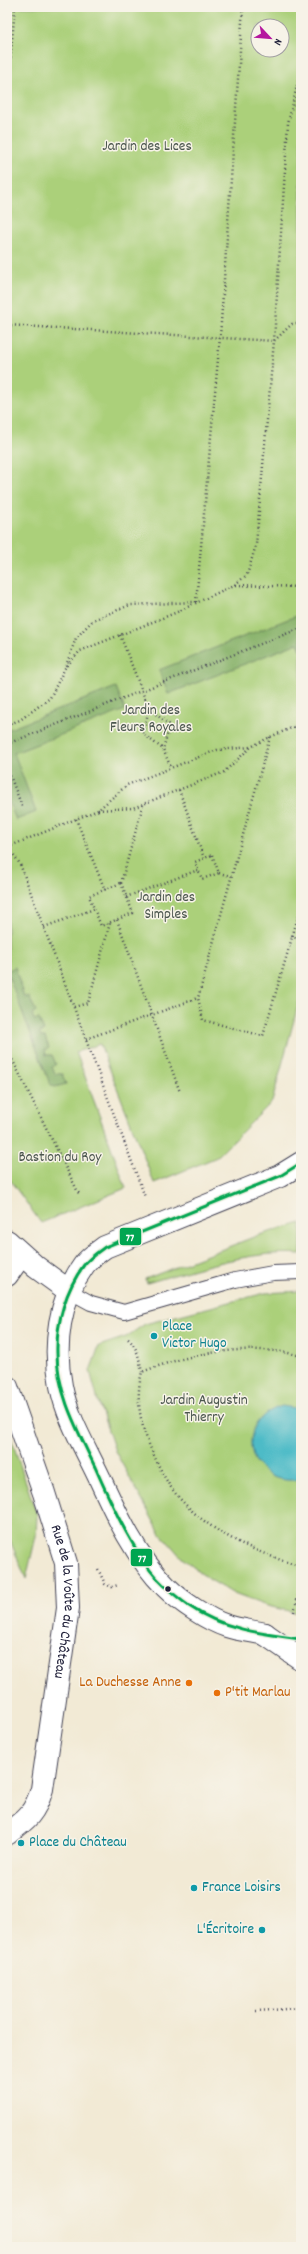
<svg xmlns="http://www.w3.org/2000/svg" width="308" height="2254" font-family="Dekko,sans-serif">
<rect width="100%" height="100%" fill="#f7f3e8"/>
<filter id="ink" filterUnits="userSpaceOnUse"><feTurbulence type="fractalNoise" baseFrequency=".025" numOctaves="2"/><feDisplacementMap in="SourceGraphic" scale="8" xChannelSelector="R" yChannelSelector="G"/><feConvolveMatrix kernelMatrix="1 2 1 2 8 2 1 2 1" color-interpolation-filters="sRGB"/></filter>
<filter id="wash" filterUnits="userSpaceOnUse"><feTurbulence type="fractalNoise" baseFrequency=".012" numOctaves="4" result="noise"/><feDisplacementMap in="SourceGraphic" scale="16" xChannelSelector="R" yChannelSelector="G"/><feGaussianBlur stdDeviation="0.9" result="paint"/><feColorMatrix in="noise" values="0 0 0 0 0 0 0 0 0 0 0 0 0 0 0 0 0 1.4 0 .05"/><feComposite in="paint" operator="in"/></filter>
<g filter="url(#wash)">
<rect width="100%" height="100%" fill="#f2ead5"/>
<path fill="#abd07a" stroke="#66795a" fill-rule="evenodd" d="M 7,7 L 301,7 L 301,994 L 272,1102 L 217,1157 L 154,1183 L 100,1044 L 76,1052 L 126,1188 L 41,1223 L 7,1176 L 7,804 L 9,803 L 7,798 ZM 258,26 L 282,26 L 282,50 L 258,50 Z
M 301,1223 L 301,1254 C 250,1250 196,1269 147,1283 L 145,1279 L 259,1235 Z
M 301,1291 L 301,1614 L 264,1605 L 234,1594 L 207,1578 L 182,1558 L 160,1533 L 115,1451 L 98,1401 L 90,1371 L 99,1346 L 126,1337 L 145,1324 L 265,1293 Z
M 7,1426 L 37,1515 L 36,1536 L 26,1579 L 7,1533 Z"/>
<path fill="#88b26a" stroke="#556a52" d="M 301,614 L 301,650 L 298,643 L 168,694 L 159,670 Z
M 116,687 L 125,710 L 14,753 L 36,812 L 16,820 L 7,798 L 7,730 Z
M 15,967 L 24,997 L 29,997 L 36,1011 L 32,1014 L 34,1020 L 39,1019 L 44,1031 L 39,1033 L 41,1037 L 45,1037 L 49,1048 L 45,1050 L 46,1055 L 52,1055 L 56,1064 L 52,1067 L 55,1074 L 62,1074 L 66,1084 L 55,1087 L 50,1084 L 7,972 L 7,971 Z"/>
<path fill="#4dbbc7" stroke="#386e81" d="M 282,1406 L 301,1409 L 301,1479 C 248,1490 230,1421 282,1406 Z"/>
</g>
<g filter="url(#ink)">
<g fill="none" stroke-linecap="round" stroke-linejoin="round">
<defs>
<path id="lane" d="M 69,1291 L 91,1303 L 124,1312 L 235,1280 L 273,1273 L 301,1272"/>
<g id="street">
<path d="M 7,1241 L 36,1267 L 69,1291"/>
<path d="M 7,1275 L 21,1255"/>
<path id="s1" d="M 7,1387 L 44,1493 L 66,1563 L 68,1608 L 42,1789 C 35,1813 27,1819 7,1834"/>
<path d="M 265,1634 L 301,1659"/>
</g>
<path id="primary" d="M 265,1634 C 253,1631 239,1630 227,1626 C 208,1620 180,1601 166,1587 C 136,1557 117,1516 100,1479 C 86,1449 67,1418 61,1386 C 53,1345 59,1299 84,1265 C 89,1258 98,1252 105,1247 L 280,1176 L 301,1163"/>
</defs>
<use href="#lane" stroke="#414052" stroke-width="16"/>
<use href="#street" stroke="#414052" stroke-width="24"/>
<use href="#primary" stroke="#414052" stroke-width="24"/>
<path stroke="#414052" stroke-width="2.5" stroke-dasharray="1 3" stroke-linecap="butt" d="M 297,89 L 301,108
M 7,98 L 15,7
M 7,325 L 274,341 L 292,324 L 301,323
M 236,585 L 301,587
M 196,602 L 220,337 L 243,7
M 120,635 L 149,709 L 170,725 L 163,749 L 171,768
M 66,666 L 76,638 L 93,620 L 130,605 L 194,602
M 149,709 L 143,734 L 163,749
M 7,725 L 20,720 L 50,698 L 65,668 L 80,651 L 175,613 L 234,585 L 247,575 L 256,545 L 274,341 L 288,123 L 301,69
M 270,737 L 198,998 L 203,1020 L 263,1036 L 301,907
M 7,744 L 301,628
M 7,768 L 23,809
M 179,790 L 204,858
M 98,810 L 133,808 L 224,772 L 251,747 L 270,737 L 301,724
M 76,819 L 105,890
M 7,845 L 20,864 L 145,1197
M 8,847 L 98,810 L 127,785 L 217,750 L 251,747
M 212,855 L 219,873 L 202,879 L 195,862 Z
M 219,873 L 231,876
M 121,883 L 133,913 L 101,926 L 89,896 Z
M 121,883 L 143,805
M 126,897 L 198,870
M 117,920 L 180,1092
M 44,927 L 94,909
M 291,936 L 301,940
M 74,1007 L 88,1003 L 110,923
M 86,1039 L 198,998
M 7,1049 L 79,1194
M 128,1339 C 138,1347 139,1360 142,1372
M 301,1356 C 250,1342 190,1353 142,1372 C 135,1398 140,1424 151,1449 C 158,1464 165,1481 176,1494 C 208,1533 254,1551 301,1567
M 98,1569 L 105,1584 L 112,1587 L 118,1585
M 294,1612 L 301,1584
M 256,2011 L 301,2008"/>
<use href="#lane" stroke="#fff" stroke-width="14"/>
<use href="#street" stroke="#fff" stroke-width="22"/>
<use href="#primary" stroke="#fff" stroke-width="22"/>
<defs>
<path id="bus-1" d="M 301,1163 L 280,1176 L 105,1247 C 98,1252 89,1258 84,1265 C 66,1289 56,1323 57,1353 C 57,1394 78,1431 95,1467 C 110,1501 126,1536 147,1566 C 158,1582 174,1595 189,1606 C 222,1629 262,1634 301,1639"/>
</defs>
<use href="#bus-1" stroke="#f7f3e8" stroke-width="6"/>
<use href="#bus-1" stroke="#00a651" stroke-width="3"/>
</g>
</g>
<g fill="#0f9aa8" stroke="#f7f3e8" stroke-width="1.5">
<circle cx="154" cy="1336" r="4"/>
<circle cx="21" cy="1843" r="4"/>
<circle cx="194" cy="1888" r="4"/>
<circle cx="262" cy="1930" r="4"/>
</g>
<circle fill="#22223b" stroke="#f7f3e8" stroke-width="1.5" cx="168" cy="1589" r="3.5"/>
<g fill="#e8710a" stroke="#f7f3e8" stroke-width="1.5">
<circle cx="189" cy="1683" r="4"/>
<circle cx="217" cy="1693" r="4"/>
</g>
<g text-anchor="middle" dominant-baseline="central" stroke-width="3" stroke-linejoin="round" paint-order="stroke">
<g font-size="15" fill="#4b564e" stroke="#f7f3e8">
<text x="147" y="147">Jardin des Lices</text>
<text x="151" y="711">Jardin des<tspan x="151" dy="17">Fleurs Royales</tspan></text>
<text x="166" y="898">Jardin des<tspan x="166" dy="17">Simples</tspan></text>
<text x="60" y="1158">Bastion du Roy</text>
<text x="204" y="1401">Jardin Augustin<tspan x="204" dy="17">Thierry</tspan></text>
</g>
<g font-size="15" fill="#0d838f" stroke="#f7f3e8" text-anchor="start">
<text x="162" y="1327">Place<tspan x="162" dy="17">Victor Hugo</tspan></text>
<text x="29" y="1843">Place du Château</text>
<text x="202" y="1888">France Loisirs</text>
<text x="254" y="1930" text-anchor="end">L'Écritoire</text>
</g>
<g font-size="15" fill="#22223b" stroke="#f7f3e8">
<text stroke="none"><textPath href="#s1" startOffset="224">Rue de la Voûte du Château</textPath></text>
</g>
<g font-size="15" fill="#c56008" stroke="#f7f3e8" text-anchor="end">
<text x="181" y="1683">La Duchesse Anne</text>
<text x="225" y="1693" text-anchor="start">P'tit Marlau</text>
</g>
</g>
<g stroke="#f7f3e8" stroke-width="1.5">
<rect x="119" y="1227" width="23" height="19" rx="4" fill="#00a651"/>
<rect x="130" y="1548" width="23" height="19" rx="4" fill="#00a651"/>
</g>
<g font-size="11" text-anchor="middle" font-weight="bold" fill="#fff">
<text x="130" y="1241">77</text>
<text x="142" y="1562">77</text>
</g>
<rect width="308" height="2254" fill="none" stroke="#f7f3e8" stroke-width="24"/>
<g transform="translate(270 38) rotate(116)"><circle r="19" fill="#f7f3e8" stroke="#a29fa3"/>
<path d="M0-3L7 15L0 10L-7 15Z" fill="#b5179e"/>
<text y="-6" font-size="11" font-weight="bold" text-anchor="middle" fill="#22223b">N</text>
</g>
</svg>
